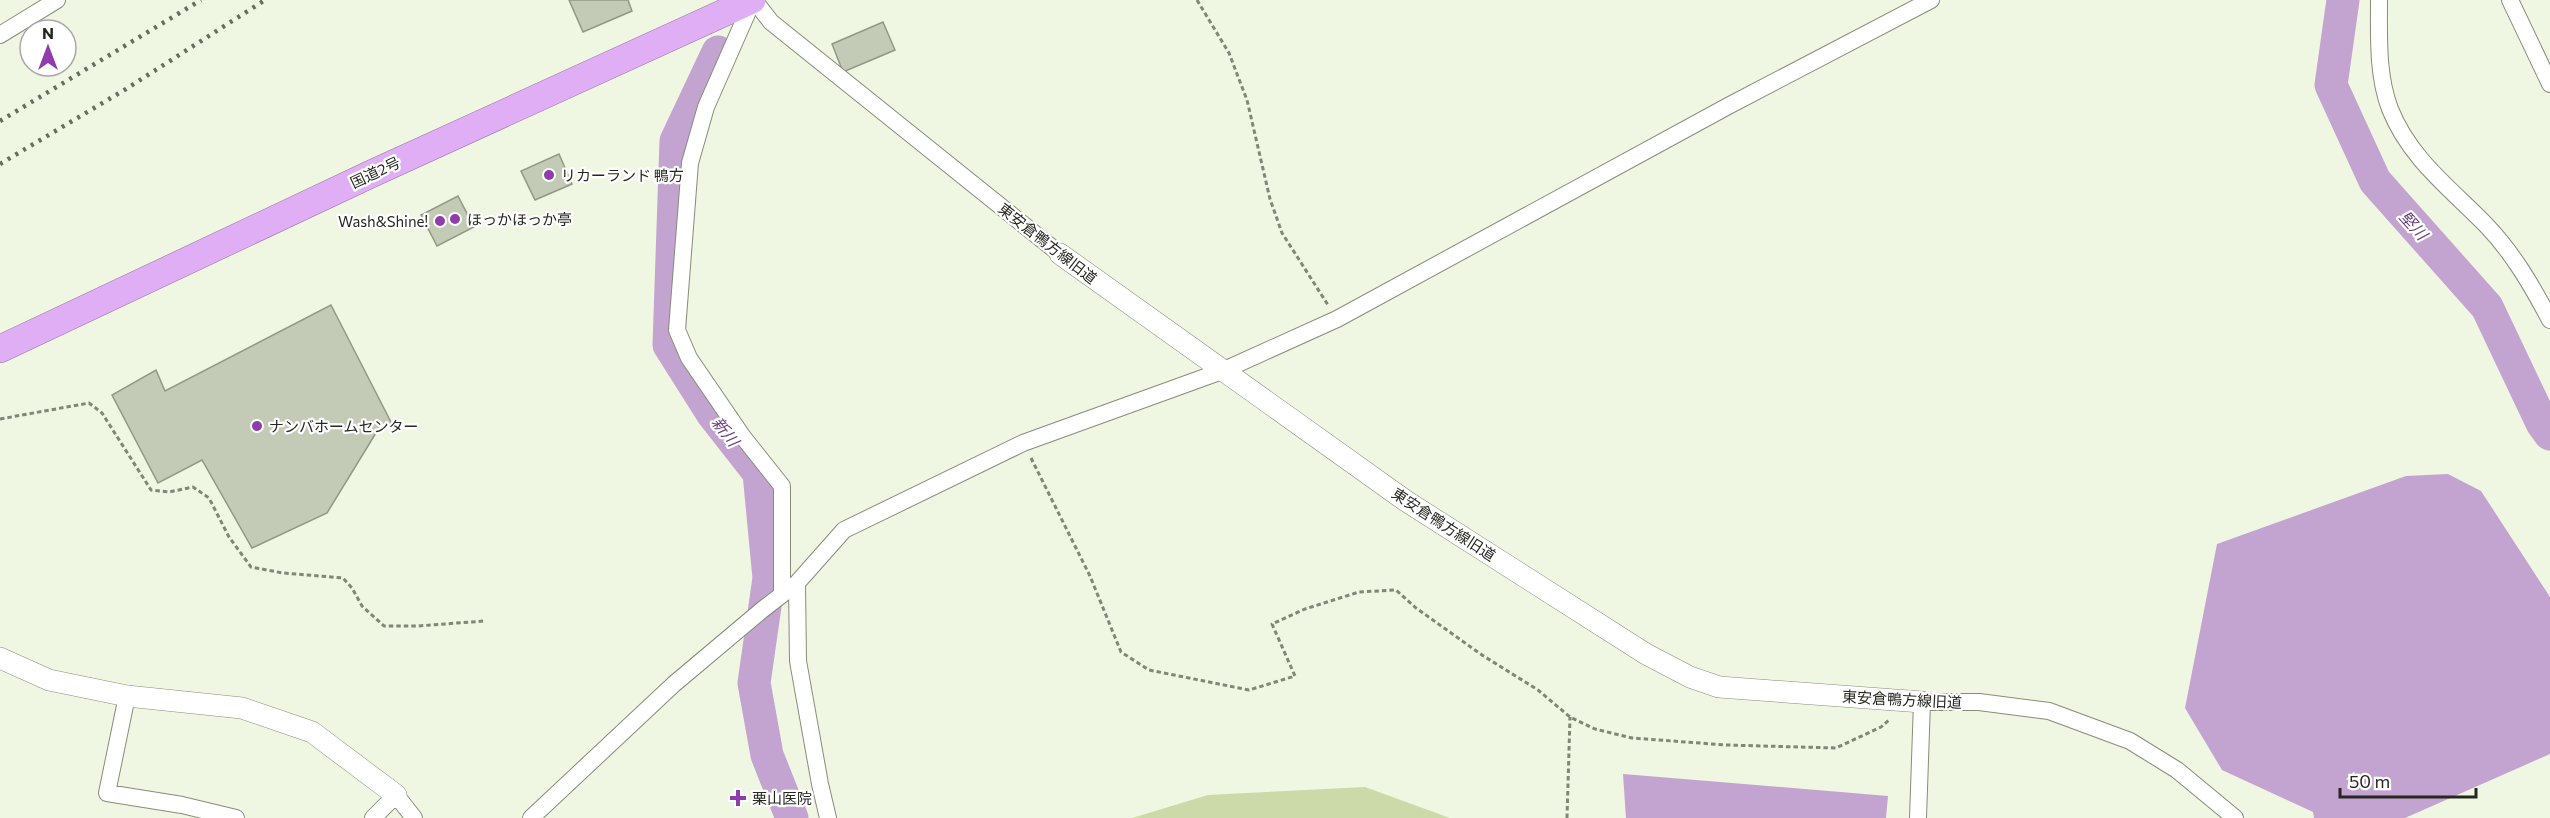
<svg xmlns="http://www.w3.org/2000/svg" width="2550" height="818" font-family="Commissioner,'Noto Sans JP',sans-serif">
<rect width="100%" height="100%" fill="#eff6e1"/>
<path fill="#ccdaaa" d="M 1365,787 L 1450,818 L 1132,818 L 1208,795 Z"/>
<path fill="#c3a3d0" d="M 2448,474 L 2481,491 L 2550,597 L 2550,754 L 2405,818 L 2314,818 L 2313,812 L 2222,770 L 2185,708 L 2217,544 L 2406,476 Z
M 1623,774 L 1888,796 L 1886,818 L 1626,818 Z"/>
<g fill="none" stroke-linecap="round" stroke-linejoin="round">
<path stroke="#c3a3d0" stroke-width="33" d="M 2343,0 L 2331,85 L 2375,181 L 2487,307 L 2542,423 L 2550,434
M 718,52 L 676,141 L 669,345 L 712,413 L 759,473 L 769,578 L 754,683 L 767,755 L 792,818"/>
</g>
<path fill="#c3cab5" stroke="#919884" stroke-width="1.5" d="M 569,0 L 628,0 L 632,11 L 583,32 Z
M 883,22 L 895,50 L 843,72 L 832,44 Z
M 559,154 L 572,184 L 535,200 L 521,171 Z
M 458,196 L 474,227 L 437,246 L 421,215 Z
M 331,305 L 392,424 L 379,428 L 327,513 L 252,548 L 202,460 L 158,483 L 112,395 L 156,370 L 165,391 Z"/>
<g fill="none" stroke-linecap="round" stroke-linejoin="round">
<defs>
<path id="minor" d="M 753,0 L 706,107 L 690,163 L 677,330 L 689,358 L 743,437 L 782,486 L 782,593
M 754,0 L 771,22 L 1060,254
M 2379,0 C 2379,36 2377,75 2390,109 C 2410,159 2450,188 2486,225 C 2513,253 2532,286 2550,320
M 2510,0 L 2550,84
M 0,35 L 57,0
M 797,583 L 798,661 L 820,784 L 828,818
M 127,696 L 107,793 L 182,805 L 236,818
M 373,818 L 396,795 L 414,818
M 531,818 L 674,684 L 762,610 L 797,583 L 844,530 L 1023,443 L 1222,371 L 1337,319 L 1730,105 L 1931,0
M 1918,818 L 1922,702 L 1979,702 L 2049,711 L 2130,741 L 2177,770 L 2235,818"/>
<path id="tertiary" d="M 1060,254 L 1406,501 L 1646,654 L 1690,677 L 1719,687 L 1922,702
M 0,658 L 49,680 L 127,696 L 242,708 L 312,732 L 396,795"/>
<path id="trunk" d="M 0,349 L 371,174 L 752,0"/>
</defs>
<use href="#minor" stroke="#878d79" stroke-width="18"/>
<use href="#tertiary" stroke="#878d79" stroke-width="22"/>
<use href="#trunk" stroke="#9a72a8" stroke-width="28"/>
<path stroke="#828678" stroke-width="3" stroke-dasharray="4.5 3" stroke-linecap="butt" d="M 1197,0 L 1229,53 L 1247,100 L 1270,199 L 1282,233 L 1328,305
M 0,419 L 89,403 L 102,413 L 151,490 L 169,492 L 193,487 L 209,498 L 229,537 L 251,567 L 283,573 L 343,578 L 352,588 L 362,606 L 384,626 L 418,626 L 484,621
M 1031,458 L 1090,576 L 1121,652 L 1149,670 L 1249,690 L 1295,676 L 1272,624 L 1305,609 L 1359,592 L 1396,590 L 1416,608 L 1482,655 L 1538,690 L 1570,717 L 1595,729 L 1632,738 L 1726,745 L 1836,748 L 1881,727 L 1890,719
M 1567,818 L 1570,717"/>
<use href="#minor" stroke="#fff" stroke-width="16"/>
<use href="#tertiary" stroke="#fff" stroke-width="21"/>
<use href="#trunk" stroke="#e0aef4" stroke-width="27"/>
<path stroke="#686c60" stroke-width="4.5" stroke-dasharray="3 6" stroke-linecap="butt" d="M 0,121 L 201,0
M 0,164 L 126,89 L 265,0"/>
</g>
<g fill="#8f3dac" stroke="#fff" stroke-width="2">
<circle cx="549" cy="175" r="6"/>
<circle cx="455" cy="219" r="6"/>
<circle cx="440" cy="221" r="6"/>
<circle cx="257" cy="426" r="6"/>
<path d="M735 789h6v6h6v6h-6v6h-6v-6h-6v-6h6z"/>
</g>
<g text-anchor="middle" dominant-baseline="central" stroke-width="4.5" stroke-linejoin="round" paint-order="stroke">
<g font-size="15" fill="#262820" stroke="#fff">
<text transform="translate(375 172) rotate(-25)">国道2号</text>
<text transform="translate(1048 243) rotate(38)">東安倉鴨方線旧道</text>
<text transform="translate(1444 524) rotate(33)">東安倉鴨方線旧道</text>
<text transform="translate(1902 699) rotate(3)">東安倉鴨方線旧道</text>
</g>
<g font-size="15" fill="#262820" stroke="#fff" text-anchor="start">
<text x="561" y="175">リカーランド 鴨方</text>
<text x="467" y="219">ほっかほっか亭</text>
<text x="428" y="221" text-anchor="end">Wash&amp;Shine!</text>
<text x="269" y="426">ナンバホームセンター</text>
<text x="752" y="798">栗山医院</text>
</g>
<g font-size="16" font-style="italic" fill="#673e77" stroke="#fff">
<text transform="translate(2414 225) rotate(48)">堅川</text>
<text transform="translate(726 431) rotate(52)">新川</text>
</g>
</g>
<g transform="translate(48 48)"><circle r="28" fill="#ffffff" stroke="#a8a9a6" stroke-width="1.5"/>
<path d="M0-4.5L10 22L0 15L-10 22Z" fill="#8f3dac"/>
<text y="-9" font-size="16" font-weight="bold" text-anchor="middle" fill="#262820">N</text>
</g>
<path d="M2340 788v9h136v-9" fill="none" stroke="#262820" stroke-width="3"/>
<text x="2349" y="788" font-size="18" fill="#262820" stroke="#ffffff" stroke-width="4.5" paint-order="stroke">50 m</text>
</svg>
